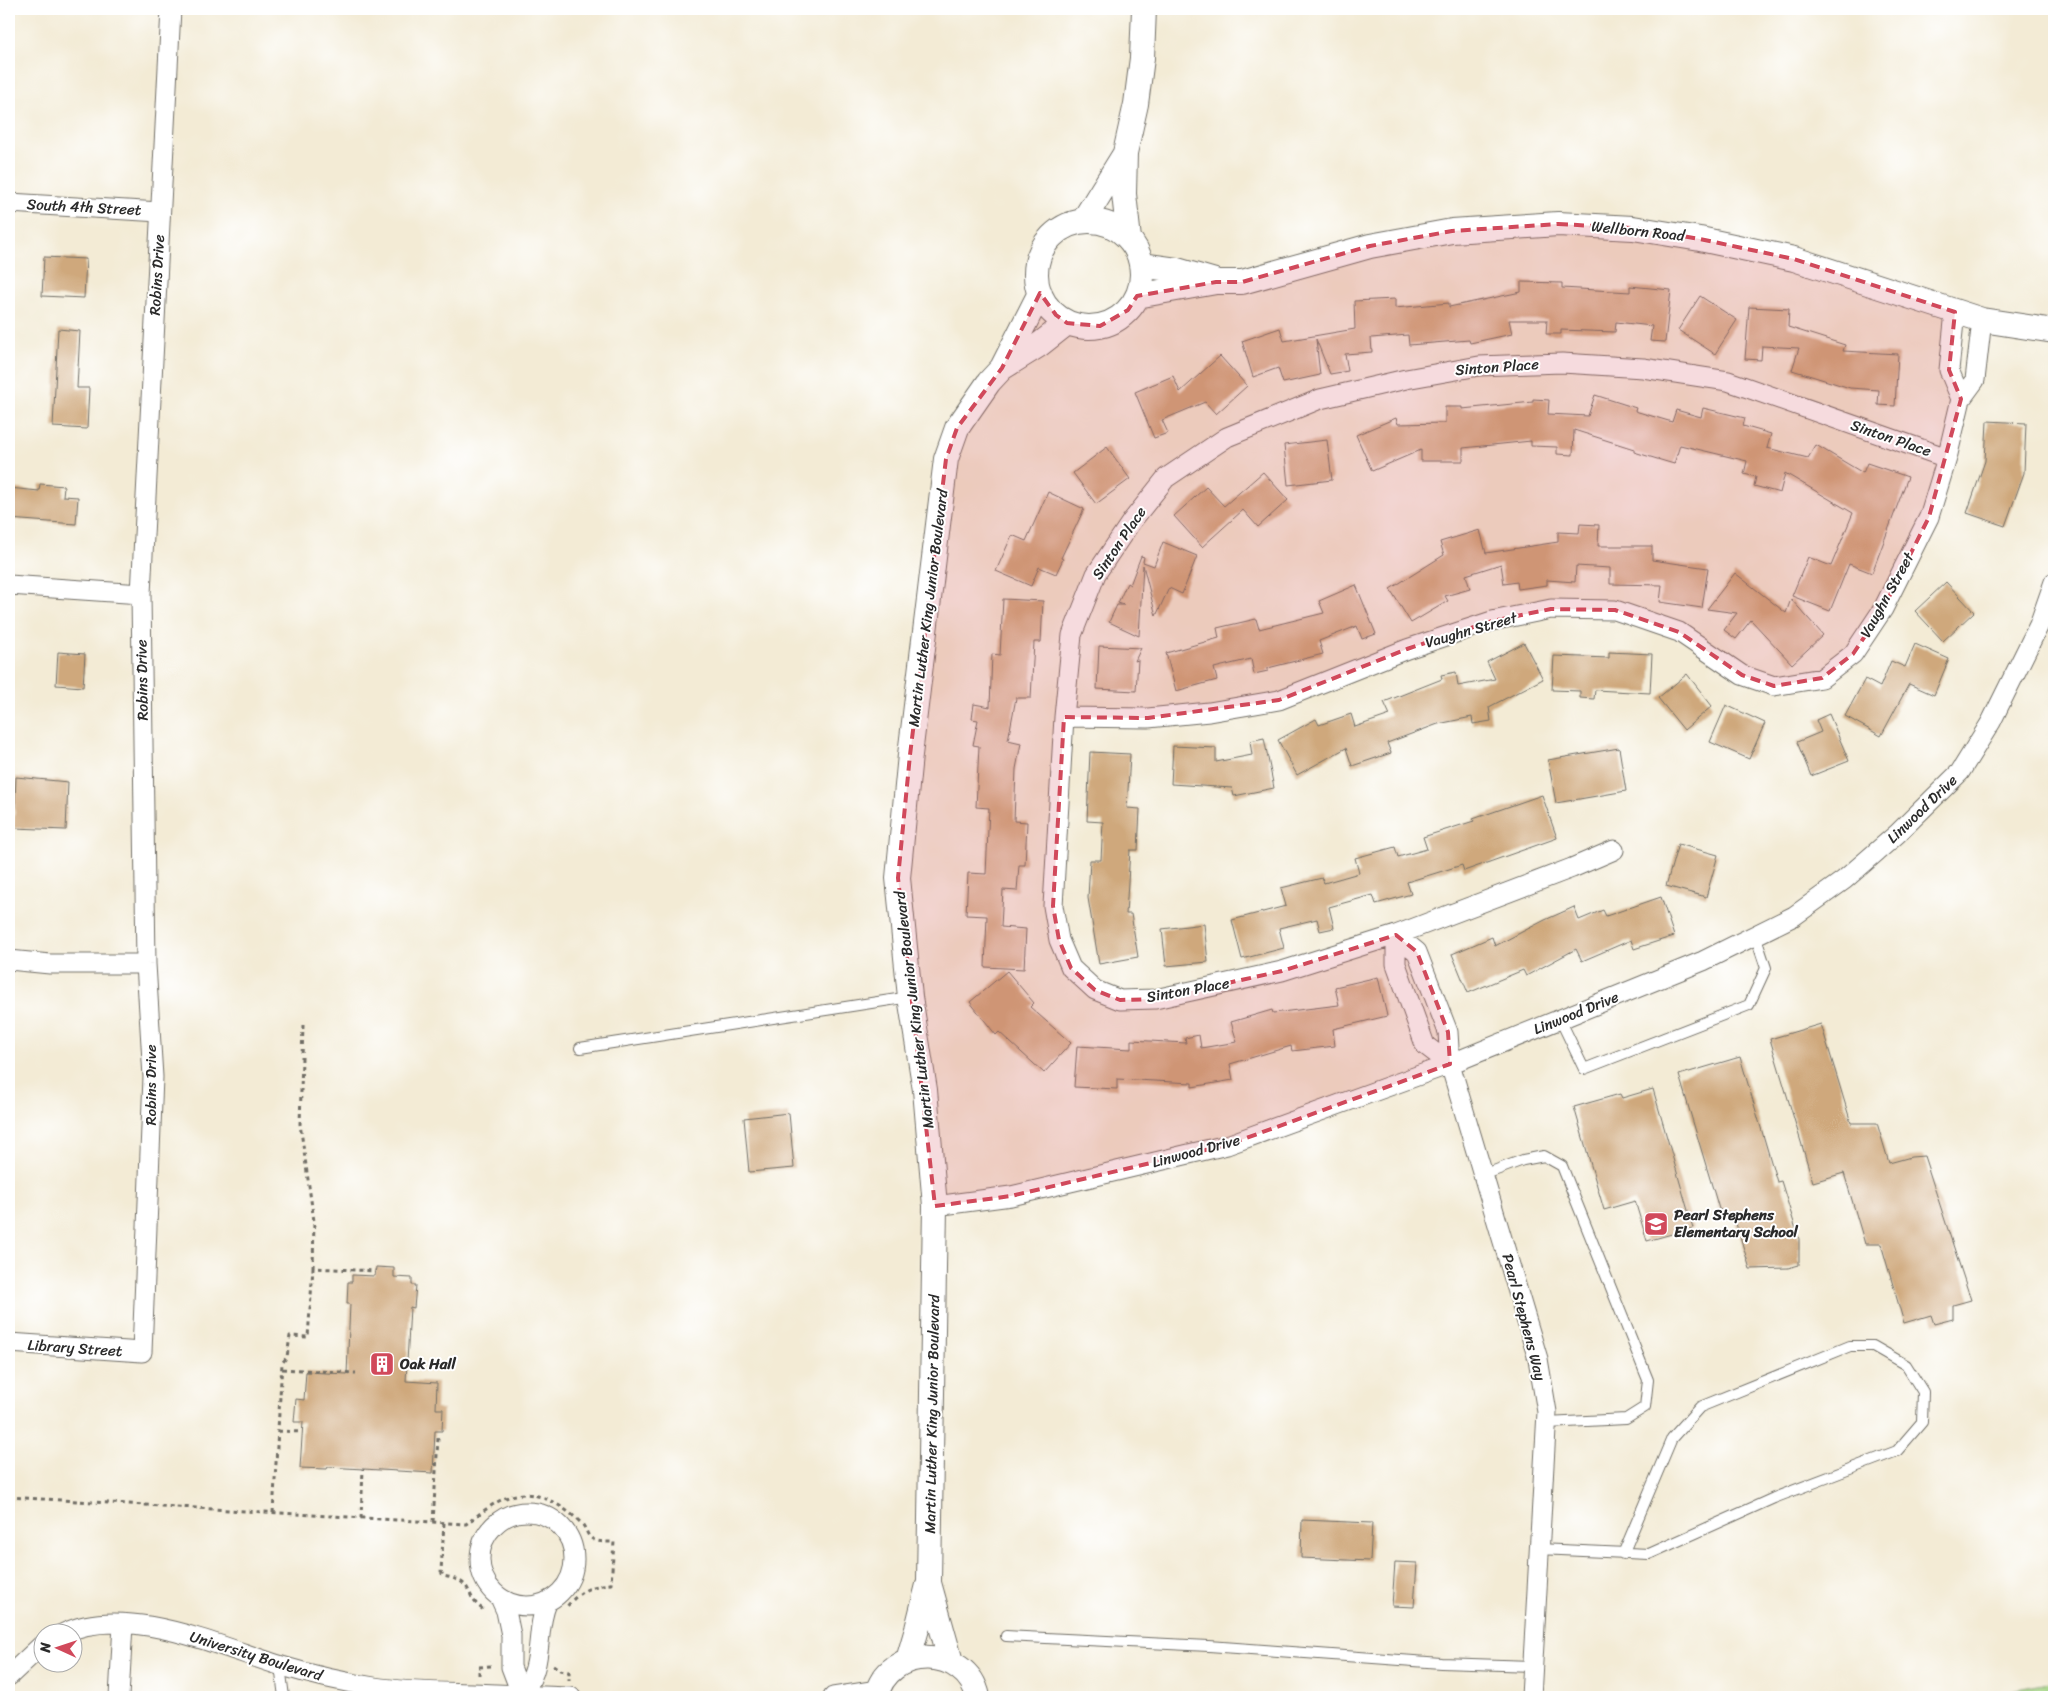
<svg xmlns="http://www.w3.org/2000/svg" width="2063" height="1706" font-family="Sriracha,sans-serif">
<rect width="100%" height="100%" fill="#fff"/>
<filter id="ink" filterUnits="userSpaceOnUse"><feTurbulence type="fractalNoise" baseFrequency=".02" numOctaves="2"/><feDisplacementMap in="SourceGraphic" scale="10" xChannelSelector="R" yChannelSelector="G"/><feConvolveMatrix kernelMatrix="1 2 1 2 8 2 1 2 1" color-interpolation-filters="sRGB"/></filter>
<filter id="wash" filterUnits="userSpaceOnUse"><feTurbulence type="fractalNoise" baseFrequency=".0096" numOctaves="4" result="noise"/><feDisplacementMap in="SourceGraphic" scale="20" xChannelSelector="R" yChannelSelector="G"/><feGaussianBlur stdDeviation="1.12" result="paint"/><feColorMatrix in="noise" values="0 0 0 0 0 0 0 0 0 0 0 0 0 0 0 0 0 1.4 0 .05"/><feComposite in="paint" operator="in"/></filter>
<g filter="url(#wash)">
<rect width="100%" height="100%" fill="#f3ebd5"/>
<path fill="#a3d382" stroke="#677f56" d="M 2054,1682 L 2054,1697 L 1996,1697 L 2012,1690 Z"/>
<g id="blocks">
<path fill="#cfa87c" d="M 44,257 L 86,259 L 84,298 L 42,296 Z
M 1521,282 L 1562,283 L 1562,288 L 1630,292 L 1630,286 L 1671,290 L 1665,342 L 1650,341 L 1652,326 L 1616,322 L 1615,332 L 1561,330 L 1561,334 L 1546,334 L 1547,320 L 1509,320 L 1512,334 L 1470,343 L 1469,340 L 1409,345 L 1408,335 L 1371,338 L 1372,352 L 1345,354 L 1348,371 L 1330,374 L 1316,339 L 1320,375 L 1283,383 L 1278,368 L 1253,377 L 1242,341 L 1280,328 L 1284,341 L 1355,329 L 1354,301 L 1395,299 L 1395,308 L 1449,303 L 1449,307 L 1521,292 Z
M 1700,296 L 1737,320 L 1715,354 L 1678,330 Z
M 1749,307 L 1789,309 L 1788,327 L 1845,345 L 1843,351 L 1898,354 L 1895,406 L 1878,405 L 1879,390 L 1850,388 L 1792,370 L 1799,348 L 1762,346 L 1761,360 L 1745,359 Z
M 58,329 L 80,331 L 77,388 L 89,388 L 87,429 L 53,427 Z
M 1220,356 L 1247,386 L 1216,414 L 1205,402 L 1162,420 L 1168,433 L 1154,438 L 1135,392 L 1173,376 L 1180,392 Z
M 1595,395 L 1636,408 L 1635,411 L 1672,422 L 1676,410 L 1701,417 L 1703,408 L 1745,418 L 1743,426 L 1771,434 L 1767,448 L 1808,458 L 1816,445 L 1863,473 L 1867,463 L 1908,477 L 1872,573 L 1849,564 L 1830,611 L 1792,596 L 1808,557 L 1831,566 L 1853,513 L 1785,473 L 1780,493 L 1754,486 L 1756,477 L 1744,474 L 1747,461 L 1680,445 L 1674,464 L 1634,452 L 1634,449 L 1574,430 L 1573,455 L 1557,454 L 1557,447 L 1531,446 L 1531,441 L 1463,448 L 1463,461 L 1421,461 L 1421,450 L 1372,471 L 1356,435 L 1396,418 L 1398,424 L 1445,423 L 1445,407 L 1462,407 L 1462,409 L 1533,402 L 1533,399 L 1549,400 L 1548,414 L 1588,416 Z
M 1987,421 L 2026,423 L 2024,473 L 2005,526 L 1967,513 L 1985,461 Z
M 1327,440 L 1332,480 L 1288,485 L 1284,445 Z
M 1107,447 L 1130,479 L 1096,504 L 1073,473 Z
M 1263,472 L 1288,500 L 1258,527 L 1243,510 L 1202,547 L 1174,516 L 1206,487 L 1224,506 Z
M 40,484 L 64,486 L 63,496 L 78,497 L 76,524 L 9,519 L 9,488 L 39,491 Z
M 1048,492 L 1084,509 L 1061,558 L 1063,559 L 1056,574 L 1039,567 L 1031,586 L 996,571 L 1012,535 L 1026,541 Z
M 1580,524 L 1599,525 L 1598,546 L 1652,546 L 1652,560 L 1708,568 L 1702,608 L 1660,602 L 1662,585 L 1610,584 L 1610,568 L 1576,566 L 1575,582 L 1547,580 L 1547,585 L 1518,589 L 1517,582 L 1504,584 L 1501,564 L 1466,575 L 1470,589 L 1445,596 L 1448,601 L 1411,623 L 1390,589 L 1444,555 L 1440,542 L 1480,530 L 1486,553 L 1558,542 L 1558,532 L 1579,533 Z
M 1163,542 L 1197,556 L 1182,594 L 1169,588 L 1156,616 L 1143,565 L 1139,636 L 1109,622 L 1117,605 L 1124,605 L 1118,603 L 1127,583 L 1130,585 L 1141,556 L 1144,557 L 1143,562 L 1154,566 Z
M 1735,573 L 1786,613 L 1791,599 L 1823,635 L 1792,664 L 1751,620 L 1736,639 L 1724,630 L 1737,613 L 1707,609 Z
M 1946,582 L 1974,612 L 1943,641 L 1915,611 Z
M 1356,585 L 1376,634 L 1362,639 L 1357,626 L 1319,641 L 1323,654 L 1268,668 L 1268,671 L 1254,674 L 1251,659 L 1214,668 L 1217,680 L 1176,691 L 1166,653 L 1219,638 L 1217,628 L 1256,619 L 1259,629 L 1324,613 L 1319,601 Z
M 1003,599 L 1043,601 L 1041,642 L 1034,642 L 1031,698 L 1016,698 L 1008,740 L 1021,743 L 1016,769 L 1014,821 L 1027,822 L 1025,865 L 1019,865 L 1017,891 L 1003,890 L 1001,927 L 1026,929 L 1024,969 L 985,967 L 987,916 L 966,915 L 968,873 L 986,874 L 989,808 L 976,807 L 979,746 L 973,745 L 978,720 L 972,719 L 974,704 L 990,707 L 992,654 L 1000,655 Z
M 1524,643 L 1543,679 L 1489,707 L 1491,721 L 1473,724 L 1472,717 L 1438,724 L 1387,743 L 1391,753 L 1352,766 L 1346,748 L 1297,775 L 1278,740 L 1316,719 L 1319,725 L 1351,714 L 1355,727 L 1390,715 L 1384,702 L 1442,679 L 1441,675 L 1456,672 L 1458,686 L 1495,679 L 1487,662 Z
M 1915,644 L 1949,659 L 1934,695 L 1909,684 L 1881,736 L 1845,716 L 1865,679 L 1880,687 L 1891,661 L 1905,667 Z
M 1099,646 L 1141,648 L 1135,661 L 1138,660 L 1136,691 L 1097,689 Z
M 58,652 L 85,654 L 83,687 L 56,685 Z
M 1609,652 L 1652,654 L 1650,693 L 1595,690 L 1594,699 L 1580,698 L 1580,691 L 1552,690 L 1554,656 L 1609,658 Z
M 1687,674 L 1712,706 L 1684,730 L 1658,698 Z
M 1726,705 L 1765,723 L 1749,759 L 1710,742 Z
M 1829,714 L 1849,761 L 1811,776 L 1797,742 L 1821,732 L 1816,720 Z
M 1264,738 L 1274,788 L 1234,796 L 1232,788 L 1171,784 L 1173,746 L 1216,748 L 1216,762 L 1252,755 L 1250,741 Z
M 1619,748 L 1626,791 L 1556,803 L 1548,760 Z
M 1090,752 L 1130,754 L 1127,808 L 1140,809 L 1138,850 L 1130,850 L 1126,914 L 1131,914 L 1138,957 L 1099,964 L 1088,898 L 1090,860 L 1101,860 L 1103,822 L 1087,821 Z
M 16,777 L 68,782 L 66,830 L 14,828 Z
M 1542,795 L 1557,838 L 1464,871 L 1462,865 L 1407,882 L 1411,894 L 1376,904 L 1373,895 L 1329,907 L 1334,928 L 1320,931 L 1317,919 L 1279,928 L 1284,948 L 1242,959 L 1232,920 L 1286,906 L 1281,888 L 1322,878 L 1324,883 L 1359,873 L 1355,858 L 1395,847 L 1398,857 L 1427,849 L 1423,837 L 1474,821 L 1473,819 Z
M 1678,844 L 1718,855 L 1706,897 L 1666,886 Z
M 1661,897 L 1674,936 L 1634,949 L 1631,940 L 1582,961 L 1576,949 L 1526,976 L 1523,970 L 1468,993 L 1452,954 L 1492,937 L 1495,946 L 1545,920 L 1574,907 L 1579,920 L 1603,910 L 1606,916 Z
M 1204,924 L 1208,962 L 1166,966 L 1162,929 Z
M 1007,971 L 1034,1003 L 1030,1007 L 1071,1043 L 1044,1073 L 999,1032 L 996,1035 L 970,1002 Z
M 1378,977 L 1387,1016 L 1333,1029 L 1335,1046 L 1292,1051 L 1291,1046 L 1230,1064 L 1233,1080 L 1192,1087 L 1192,1083 L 1117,1079 L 1117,1089 L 1074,1087 L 1077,1046 L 1131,1049 L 1131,1040 L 1186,1043 L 1185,1038 L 1199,1035 L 1201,1048 L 1237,1042 L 1231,1022 L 1272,1010 L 1273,1013 L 1339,1005 L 1335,987 Z
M 1821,1024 L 1851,1123 L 1877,1123 L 1889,1163 L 1911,1157 L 1924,1156 L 1971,1300 L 1953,1305 L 1953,1319 L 1934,1324 L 1931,1315 L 1904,1323 L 1881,1244 L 1865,1244 L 1844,1173 L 1813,1182 L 1770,1039 Z
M 1740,1057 L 1777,1182 L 1781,1181 L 1799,1239 L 1799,1265 L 1788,1268 L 1750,1269 L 1734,1217 L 1719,1209 L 1679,1075 Z
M 1653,1089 L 1693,1228 L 1647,1241 L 1635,1201 L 1604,1210 L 1574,1107 L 1620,1094 L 1622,1098 Z
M 789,1113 L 794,1168 L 749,1172 L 744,1118 Z
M 376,1267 L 394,1268 L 394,1277 L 412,1278 L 412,1285 L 416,1285 L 414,1308 L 410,1307 L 406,1381 L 437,1383 L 436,1409 L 443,1409 L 442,1431 L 435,1431 L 433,1473 L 328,1467 L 327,1469 L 300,1468 L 303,1422 L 294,1422 L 296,1399 L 304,1400 L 306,1372 L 347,1374 L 350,1304 L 347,1304 L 348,1282 L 352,1282 L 352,1275 L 375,1276 Z
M 1302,1520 L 1372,1523 L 1370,1561 L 1301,1558 Z
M 1395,1562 L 1417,1563 L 1414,1607 L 1392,1606 Z"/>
</g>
</g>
<g filter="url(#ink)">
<use href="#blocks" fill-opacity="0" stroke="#716e66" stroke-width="1"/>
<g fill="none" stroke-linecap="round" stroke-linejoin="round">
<defs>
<path id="service" d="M 1560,1019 L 1584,1069 L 1749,1005 L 1766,968 L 1755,935
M 580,1048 L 910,997
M 1483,1175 L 1523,1160 L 1544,1156 L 1562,1166 L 1648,1380 L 1645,1407 L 1626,1419 L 1547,1423
M 1538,1549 L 1649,1554 L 1774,1498 L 1897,1451 L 1922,1422 L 1923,1392 L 1906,1365 L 1873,1346 L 1850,1346 L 1700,1407 L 1672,1438 L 1623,1554
M 1006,1636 L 1209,1646 L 1441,1663 L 1533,1666
M 280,1666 L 284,1697"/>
<path id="minor" d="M 9,203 L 160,212
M 1955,312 L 1949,370 L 1961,399
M 9,585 L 141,594
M 1064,717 L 1148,718 L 1209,712 L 1279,700 L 1407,649 L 1492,621 L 1551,609 L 1615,610 L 1679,632 L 1742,675 L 1774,686 L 1822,678 L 1853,654 L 1883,609 L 1929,517 L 1947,458 L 1961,399 L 1975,380 L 1982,320
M 1614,850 L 1572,868 L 1396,935 L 1282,971 L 1155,999 L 1120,1000 L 1095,990 L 1071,968 L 1059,940 L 1053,906 L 1064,717 L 1072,635 L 1096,574 L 1131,522 L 1166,478 L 1227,437 L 1320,399 L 1406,379 L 1479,366 L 1562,363 L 1643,368 L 1728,381 L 1947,458
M 1396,935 L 1417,952 L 1448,1032 L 1450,1064 L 1538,1359 L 1547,1412 L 1531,1697
M 1396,935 L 1396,964 L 1425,1045 L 1450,1064
M 9,960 L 50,964 L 146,964
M 935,1206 L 1011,1196 L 1227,1145 L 1450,1064 L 1703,961 L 1794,916 L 1844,880 L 1897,834 L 1960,772 L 1991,722 L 2039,625 L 2054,582
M 9,1343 L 142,1352 L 153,1077 L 146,964 L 141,594 L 171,9
M480 1559a47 47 0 1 1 94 0a47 47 0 1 1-94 0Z
M 501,1600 L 506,1611 L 511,1635 L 511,1667 L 522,1696
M 62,1634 C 124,1602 220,1647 282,1666 C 312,1675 343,1682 374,1687 C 407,1692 439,1692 472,1693 C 505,1694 538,1696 571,1697
M 9,1676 L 42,1645
M 522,1696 C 527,1687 533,1677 535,1668 C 541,1646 538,1624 547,1603
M 119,1697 L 123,1624
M 833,1697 L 878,1690"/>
<path id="tertiary" d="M 1083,221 L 1124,155
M1036 274a53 53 0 1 1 106 0a53 53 0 1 1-106 0Z
M 1129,239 L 1124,194 L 1125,153 L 1136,104 L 1142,58 L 1144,9
M 1141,265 L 1177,270 L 1215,281
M 1137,296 L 1216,282 L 1242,282 L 1370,246 L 1452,231 L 1558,224 L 1633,228 L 1700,239 L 1794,259 L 1982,320 L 2054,331
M 1002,368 L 1040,293
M 929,1583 L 951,1662
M 908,1660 L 917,1629 L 929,1581 L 935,1206 L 925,1090 L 910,997 L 898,878 L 910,755 L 946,459 L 957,428 L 989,382 L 1002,368 L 1039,345 L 1067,323
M 876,1697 C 887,1644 967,1645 978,1697"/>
</defs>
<use href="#service" stroke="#716e66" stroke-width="12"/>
<use href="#minor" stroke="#716e66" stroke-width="21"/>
<use href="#tertiary" stroke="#716e66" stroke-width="26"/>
<path stroke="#716e66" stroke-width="3" stroke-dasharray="4 4" stroke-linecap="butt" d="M 303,1025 L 300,1124 L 314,1221 L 313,1268
M 282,1369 L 356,1373
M 278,1431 L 302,1432
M 9,1497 L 466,1524 C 481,1513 498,1498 516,1495 C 539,1490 565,1507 581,1523 C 585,1526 586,1532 589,1536 C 595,1543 605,1542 614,1542 L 611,1584 C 589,1586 579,1591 565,1609
M 273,1513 L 282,1363 L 287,1357 L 290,1336 L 308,1337 L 313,1268 L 376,1271
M 361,1518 L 363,1469
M 433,1522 L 438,1438 L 435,1438
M 444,1523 L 441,1571 L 443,1576 C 478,1582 462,1596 484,1610
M 553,1665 L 560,1670 L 569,1672 L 569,1680
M 479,1675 L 479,1667 L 491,1666 L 493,1663"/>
<use href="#service" stroke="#fff" stroke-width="10"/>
<use href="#minor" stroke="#fff" stroke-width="19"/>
<use href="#tertiary" stroke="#fff" stroke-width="24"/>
</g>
</g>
<path fill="#d1495b" fill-opacity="0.2" stroke="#d1495b" stroke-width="4" stroke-dasharray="10 6" stroke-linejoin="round" d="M 1558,224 L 1633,228 L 1700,239 L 1794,259 L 1955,312 L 1949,370 L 1961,399 L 1929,517 L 1883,609 L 1853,654 L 1822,678 L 1774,686 L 1742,675 L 1679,632 L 1615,610 L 1551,609 L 1492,621 L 1407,649 L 1279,700 L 1148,718 L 1064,717 L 1053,906 L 1059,940 L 1071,968 L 1095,990 L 1120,1000 L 1155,999 L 1282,971 L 1396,935 L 1417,952 L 1448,1032 L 1450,1064 L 1227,1145 L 1011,1196 L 935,1206 L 898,878 L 910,755 L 946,459 L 957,428 L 1002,368 L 1040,293 L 1056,315 L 1067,323 L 1100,326 L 1128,310 L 1137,296 L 1216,282 L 1242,282 L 1370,246 L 1452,231 Z"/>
<defs>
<symbol id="school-square" viewBox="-11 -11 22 22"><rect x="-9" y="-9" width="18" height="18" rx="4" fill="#d1495b" stroke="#fff"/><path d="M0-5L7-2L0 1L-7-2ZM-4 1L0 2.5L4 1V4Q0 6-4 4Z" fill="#fff"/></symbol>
<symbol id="building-square" viewBox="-11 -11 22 22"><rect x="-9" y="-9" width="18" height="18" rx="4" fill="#d1495b" stroke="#fff"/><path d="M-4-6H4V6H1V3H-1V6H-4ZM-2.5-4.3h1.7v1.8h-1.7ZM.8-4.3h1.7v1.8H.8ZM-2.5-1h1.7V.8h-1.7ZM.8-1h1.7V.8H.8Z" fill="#fff"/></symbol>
</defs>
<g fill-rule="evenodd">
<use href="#school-square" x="1642" y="1210" width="28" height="28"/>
<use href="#building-square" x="368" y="1350" width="28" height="28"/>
</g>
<g text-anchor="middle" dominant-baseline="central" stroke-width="4" stroke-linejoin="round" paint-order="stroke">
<g font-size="15" fill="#2b2b2b" stroke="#fff">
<text transform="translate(84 207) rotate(3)">South 4th Street</text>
<text transform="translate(1638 231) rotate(6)">Wellborn Road</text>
<text transform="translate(157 275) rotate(-87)">Robins Drive</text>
<text transform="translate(1497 367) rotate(-4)">Sinton Place</text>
<text transform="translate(1891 438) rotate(19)">Sinton Place</text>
<text transform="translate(1119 543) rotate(-56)">Sinton Place</text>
<text transform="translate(1887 595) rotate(-61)">Vaughn Street</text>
<text transform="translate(928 608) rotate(-83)">Martin Luther King Junior Boulevard</text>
<text transform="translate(1471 630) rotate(-16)">Vaughn Street</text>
<text transform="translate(142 680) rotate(-91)">Robins Drive</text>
<text transform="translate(1922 809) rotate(-44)">Linwood Drive</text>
<text transform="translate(1188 990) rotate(-10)">Sinton Place</text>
<text transform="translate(914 1010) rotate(-97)">Martin Luther King Junior Boulevard</text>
<text transform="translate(1576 1013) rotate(-22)">Linwood Drive</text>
<text transform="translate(151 1085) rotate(-90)">Robins Drive</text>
<text transform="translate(1196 1151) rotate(-15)">Linwood Drive</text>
<text transform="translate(1524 1317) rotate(75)">Pearl Stephens Way</text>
<text transform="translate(75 1348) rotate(4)">Library Street</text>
<text transform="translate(932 1414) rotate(-89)">Martin Luther King Junior Boulevard</text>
<text transform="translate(256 1656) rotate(17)">University Boulevard</text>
</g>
<g font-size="15" font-weight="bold" fill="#2b2b2b" stroke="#fff" text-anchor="start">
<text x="1674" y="1215">Pearl Stephens<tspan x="1674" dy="17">Elementary School</tspan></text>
<text x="400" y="1364">Oak Hall</text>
</g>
</g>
<rect width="2063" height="1706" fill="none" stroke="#fff" stroke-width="30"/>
<g transform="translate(58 1648) rotate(273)"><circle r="24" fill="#ffffff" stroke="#aaaaaa"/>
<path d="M0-4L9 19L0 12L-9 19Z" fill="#d1495b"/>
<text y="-8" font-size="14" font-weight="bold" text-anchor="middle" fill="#2b2b2b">N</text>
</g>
</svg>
